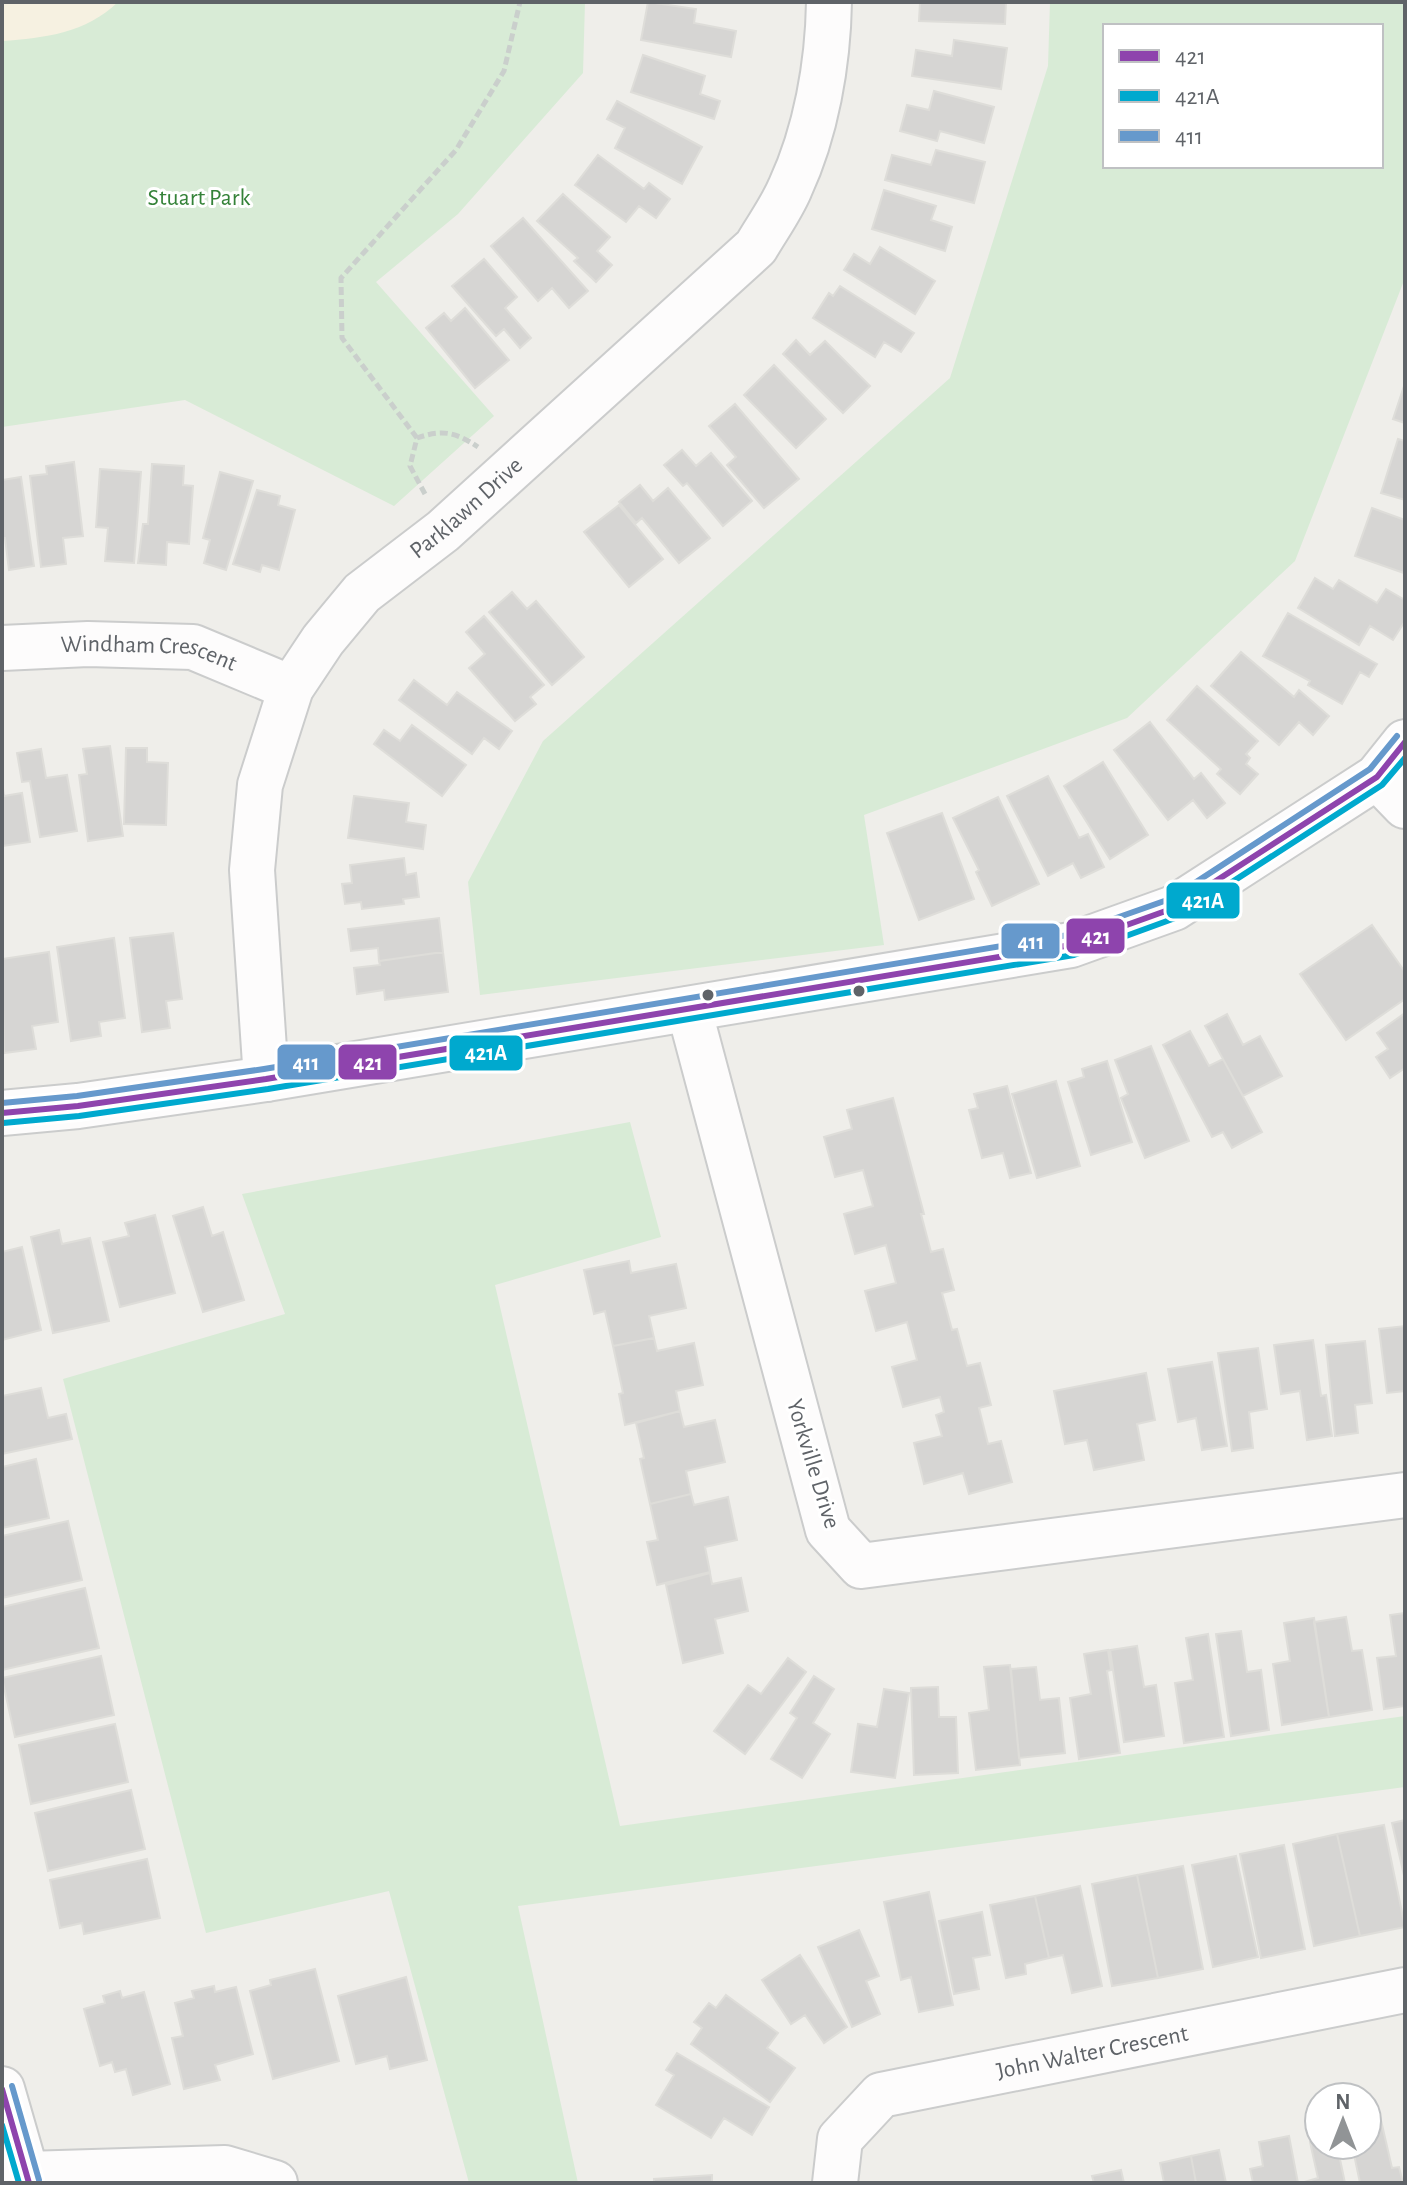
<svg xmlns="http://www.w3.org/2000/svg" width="1407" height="2185" font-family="'Alegreya Sans',sans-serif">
<rect width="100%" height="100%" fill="#efeeea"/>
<path fill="#d8ebd6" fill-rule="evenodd" d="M 2,2 L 585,2 L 583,73 L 458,214 L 376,282 L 494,416 L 394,506 L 185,400 L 2,427 Z
M 1050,2 L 1405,2 L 1405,278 L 1295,561 L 1127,718 L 864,815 L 884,945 L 480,995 L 468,882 L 543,741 L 950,378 L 1048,66 ZM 1105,26 L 1381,26 L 1381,166 L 1105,166 Z
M 630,1122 L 661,1237 L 495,1285 L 620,1826 L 1405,1716 L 1405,1787 L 518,1906 L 578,2183 L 469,2183 L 389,1891 L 206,1933 L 63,1379 L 285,1314 L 242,1194 Z"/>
<path fill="#f6f1e1" d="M 2,2 L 118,2 C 86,33 45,38 2,41 Z"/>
<path fill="#d6d5d3" stroke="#deddd9" stroke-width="2" d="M 648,2 L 696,9 L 694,23 L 736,31 L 731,57 L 641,40 Z
M 920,2 L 1006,2 L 1005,24 L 919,21 Z
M 954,40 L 1007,48 L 1001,89 L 912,76 L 916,50 L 952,56 Z
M 643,55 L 705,76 L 700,94 L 720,101 L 714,119 L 631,92 Z
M 934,91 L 994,107 L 984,143 L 940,131 L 937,141 L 900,131 L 907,105 L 929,110 Z
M 617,101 L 702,147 L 682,184 L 615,148 L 625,128 L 607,119 Z
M 936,150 L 985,162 L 974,203 L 885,180 L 892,155 L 931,165 Z
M 598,155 L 644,189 L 649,183 L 670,199 L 656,218 L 639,206 L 626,222 L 575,185 Z
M 884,190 L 936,206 L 931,220 L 952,227 L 945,251 L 872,229 Z
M 563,194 L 610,237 L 597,251 L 612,265 L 596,282 L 574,261 L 578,258 L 537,221 Z
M 523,218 L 588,291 L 569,308 L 552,288 L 538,301 L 491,246 Z
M 880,247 L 935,281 L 915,314 L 844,270 L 854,254 L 870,264 Z
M 484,259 L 517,297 L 505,308 L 531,338 L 520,348 L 504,329 L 496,336 L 452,286 Z
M 840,286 L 914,333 L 901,352 L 884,342 L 875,357 L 813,318 L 829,293 L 833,296 Z
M 465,308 L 509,360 L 475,388 L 426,328 L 444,313 L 451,321 Z
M 796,340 L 810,355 L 825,341 L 870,386 L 843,413 L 783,354 Z
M 774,365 L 826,419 L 796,448 L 744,395 Z
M 1405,383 L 1405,423 L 1393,419 Z
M 735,404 L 799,479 L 764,508 L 727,465 L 736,457 L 709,426 Z
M 1398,439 L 1405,441 L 1405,500 L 1381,493 Z
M 682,450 L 696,466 L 711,453 L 752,501 L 723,526 L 687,483 L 683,486 L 664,465 Z
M 74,462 L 83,536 L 63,538 L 66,564 L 41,567 L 30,476 L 47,474 L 46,466 Z
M 152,464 L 184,466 L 183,485 L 193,486 L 189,544 L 167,542 L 166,565 L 138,563 L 143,524 L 148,524 Z
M 100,469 L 141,472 L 134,563 L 105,561 L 108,528 L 96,527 Z
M 220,472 L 253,481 L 226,570 L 204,563 L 210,540 L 203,538 Z
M 21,477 L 34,566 L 9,570 L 5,538 L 2,538 L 2,480 Z
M 640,485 L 653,501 L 668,488 L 710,538 L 679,563 L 642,518 L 636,523 L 619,502 Z
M 257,490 L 280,496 L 278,505 L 295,510 L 279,570 L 262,565 L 260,572 L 233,564 Z
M 619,505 L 663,559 L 629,587 L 584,532 Z
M 1372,508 L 1405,520 L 1404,573 L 1355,556 Z
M 1315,578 L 1333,589 L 1339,580 L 1377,603 L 1386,589 L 1405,600 L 1405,621 L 1393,640 L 1370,626 L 1359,645 L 1298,608 Z
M 512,592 L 527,609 L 536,601 L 584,657 L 552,685 L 489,612 Z
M 1288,613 L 1377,664 L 1369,677 L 1360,672 L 1342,704 L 1308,685 L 1310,681 L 1263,656 Z
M 484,616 L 544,685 L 530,697 L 536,704 L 515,721 L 469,668 L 485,654 L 466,632 Z
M 1241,652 L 1294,697 L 1299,690 L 1329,716 L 1313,735 L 1299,722 L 1279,745 L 1211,686 Z
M 414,680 L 447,705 L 457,692 L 512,731 L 499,749 L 484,738 L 472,754 L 399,700 Z
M 1197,686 L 1258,741 L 1246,754 L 1250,758 L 1246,764 L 1258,774 L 1240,794 L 1217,774 L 1221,769 L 1167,720 Z
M 1150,722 L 1194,779 L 1201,773 L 1225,803 L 1207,818 L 1193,800 L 1168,820 L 1114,750 Z
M 412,725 L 466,765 L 442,796 L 374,744 L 384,730 L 400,741 Z
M 110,746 L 123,836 L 88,841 L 79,775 L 87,774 L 83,749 Z
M 126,748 L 147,748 L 147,762 L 168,763 L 166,825 L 124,824 Z
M 41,749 L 46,778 L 67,775 L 77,831 L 40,837 L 30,781 L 22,782 L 17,753 Z
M 1103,762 L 1148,835 L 1110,859 L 1064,786 Z
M 1048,776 L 1079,838 L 1088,834 L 1104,867 L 1081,878 L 1073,863 L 1048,876 L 1007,796 Z
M 2,782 L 4,796 L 22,793 L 30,842 L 2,846 Z
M 354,796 L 409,803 L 406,822 L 426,825 L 423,849 L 348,838 Z
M 998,797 L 1039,884 L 992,906 L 976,872 L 979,870 L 953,818 Z
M 942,813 L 974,899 L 919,920 L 887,833 Z
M 404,858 L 406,875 L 416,873 L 419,897 L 403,899 L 404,904 L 362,909 L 361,902 L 345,904 L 342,884 L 352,883 L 350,865 Z
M 439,918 L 443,952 L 379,961 L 378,948 L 351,951 L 348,929 Z
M 1372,925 L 1405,972 L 1405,999 L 1346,1040 L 1300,974 Z
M 173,933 L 182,999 L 166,1001 L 170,1028 L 142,1032 L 130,938 Z
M 114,938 L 125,1018 L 99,1022 L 101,1036 L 71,1041 L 57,947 Z
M 49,952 L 58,1022 L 32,1026 L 36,1049 L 4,1053 L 2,959 Z
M 443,952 L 448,992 L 385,1000 L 384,990 L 357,994 L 354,968 L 380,965 L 379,961 Z
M 1405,1013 L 1405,1068 L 1390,1078 L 1376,1057 L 1388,1049 L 1377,1033 Z
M 1227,1014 L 1243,1045 L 1260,1036 L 1282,1076 L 1243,1096 L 1205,1026 Z
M 1190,1031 L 1209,1066 L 1223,1059 L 1262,1132 L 1232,1148 L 1223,1132 L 1212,1137 L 1163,1045 Z
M 1151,1046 L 1189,1141 L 1145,1158 L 1121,1098 L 1128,1094 L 1115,1060 Z
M 1107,1061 L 1132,1142 L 1091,1155 L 1068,1082 L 1084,1077 L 1082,1069 Z
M 1056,1081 L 1080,1166 L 1037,1178 L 1012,1094 Z
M 1007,1086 L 1031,1173 L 1010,1178 L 1003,1153 L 982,1158 L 969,1110 L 978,1108 L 974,1094 Z
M 893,1098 L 924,1214 L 921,1214 L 931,1252 L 943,1249 L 954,1290 L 942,1293 L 952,1330 L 957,1329 L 967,1366 L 980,1363 L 991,1405 L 979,1408 L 988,1444 L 1001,1441 L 1012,1482 L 969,1494 L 963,1473 L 924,1484 L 914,1443 L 942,1436 L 936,1415 L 944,1412 L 940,1397 L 903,1407 L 892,1367 L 917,1360 L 907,1322 L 876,1331 L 865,1291 L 896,1283 L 886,1245 L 855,1254 L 844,1214 L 873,1206 L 863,1170 L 835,1177 L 824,1137 L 852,1129 L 847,1110 Z
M 203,1207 L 212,1236 L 223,1232 L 244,1300 L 203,1312 L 173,1216 Z
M 155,1215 L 175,1293 L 120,1307 L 103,1242 L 129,1236 L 125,1223 Z
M 59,1230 L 62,1244 L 90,1238 L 109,1321 L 53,1333 L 31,1237 Z
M 22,1247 L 41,1330 L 2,1340 L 2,1252 Z
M 629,1261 L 631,1273 L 676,1264 L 686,1308 L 649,1316 L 654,1338 L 613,1346 L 605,1311 L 594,1314 L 584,1270 Z
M 1405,1326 L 1405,1391 L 1387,1393 L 1379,1329 Z
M 654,1338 L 657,1351 L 694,1343 L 703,1385 L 676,1391 L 680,1411 L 625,1425 L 619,1394 L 623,1393 L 613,1346 Z
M 1313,1340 L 1321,1396 L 1326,1395 L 1332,1436 L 1307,1440 L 1300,1391 L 1281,1394 L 1274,1345 Z
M 1365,1341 L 1372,1403 L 1355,1405 L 1358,1433 L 1335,1436 L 1326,1345 Z
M 1258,1348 L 1267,1409 L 1249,1412 L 1253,1448 L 1232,1451 L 1218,1353 Z
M 1212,1362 L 1227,1446 L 1202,1450 L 1196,1418 L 1178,1422 L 1168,1369 Z
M 1146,1373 L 1155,1420 L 1137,1424 L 1144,1460 L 1094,1470 L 1087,1440 L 1065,1444 L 1054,1391 Z
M 41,1388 L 48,1418 L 66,1414 L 72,1439 L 2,1454 L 2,1396 Z
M 680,1411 L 684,1427 L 715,1420 L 725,1462 L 686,1471 L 691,1494 L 650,1504 L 640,1459 L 644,1458 L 636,1423 Z
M 36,1459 L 49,1518 L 2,1528 L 2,1467 Z
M 691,1494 L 694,1505 L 728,1497 L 737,1540 L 705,1547 L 710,1572 L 657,1585 L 647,1542 L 658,1540 L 650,1504 Z
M 68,1521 L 82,1580 L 2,1598 L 2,1536 Z
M 710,1573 L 712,1584 L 741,1578 L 748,1611 L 715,1619 L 723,1653 L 683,1663 L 666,1585 Z
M 85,1588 L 99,1648 L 2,1670 L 2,1607 Z
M 1405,1613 L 1405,1706 L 1384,1709 L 1377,1658 L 1396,1656 L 1390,1615 Z
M 1346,1617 L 1352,1651 L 1362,1650 L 1372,1710 L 1329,1717 L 1314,1622 Z
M 1314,1618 L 1329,1717 L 1282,1725 L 1273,1664 L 1290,1661 L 1284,1623 Z
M 1241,1631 L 1247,1672 L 1261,1670 L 1269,1730 L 1231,1736 L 1216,1634 Z
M 1208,1634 L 1224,1737 L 1184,1743 L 1175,1683 L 1193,1680 L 1186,1638 Z
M 1137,1646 L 1144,1687 L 1156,1685 L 1164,1736 L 1124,1742 L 1110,1650 Z
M 1108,1650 L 1111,1670 L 1107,1671 L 1120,1753 L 1079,1759 L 1070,1698 L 1091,1694 L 1084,1654 Z
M 101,1656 L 114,1715 L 15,1737 L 2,1678 Z
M 788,1658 L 806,1672 L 745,1754 L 714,1731 L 748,1685 L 761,1694 Z
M 1010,1665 L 1020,1765 L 976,1770 L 969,1713 L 989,1710 L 984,1667 Z
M 1036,1667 L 1040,1700 L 1059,1698 L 1065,1753 L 1019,1758 L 1011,1669 Z
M 814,1676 L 834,1689 L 813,1723 L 830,1734 L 802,1778 L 771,1759 L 797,1718 L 790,1713 Z
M 938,1687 L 939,1717 L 956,1717 L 958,1773 L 914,1775 L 911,1688 Z
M 884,1689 L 909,1693 L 895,1778 L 851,1772 L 858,1724 L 877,1727 Z
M 115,1724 L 128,1782 L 31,1804 L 19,1745 Z
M 131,1790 L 145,1849 L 48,1871 L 35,1813 Z
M 1405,1820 L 1405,1880 L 1392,1823 Z
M 1384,1825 L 1405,1927 L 1360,1936 L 1337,1834 Z
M 1337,1834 L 1360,1936 L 1314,1946 L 1293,1844 Z
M 1284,1845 L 1305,1949 L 1261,1958 L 1240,1854 Z
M 1236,1856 L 1258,1957 L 1213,1967 L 1192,1865 Z
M 147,1859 L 160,1918 L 84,1934 L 82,1923 L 60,1928 L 50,1880 Z
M 1183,1866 L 1203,1969 L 1158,1978 L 1137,1875 Z
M 1137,1875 L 1158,1978 L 1112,1986 L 1092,1884 Z
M 1080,1886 L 1102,1986 L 1072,1993 L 1063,1955 L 1049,1958 L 1035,1896 Z
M 929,1892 L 953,2005 L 919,2012 L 911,1977 L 901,1980 L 884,1902 Z
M 1035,1896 L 1049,1958 L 1025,1964 L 1026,1974 L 1006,1978 L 990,1905 Z
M 982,1912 L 990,1955 L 973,1958 L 979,1989 L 954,1994 L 939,1921 Z
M 859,1930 L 879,1976 L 866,1981 L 880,2014 L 852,2027 L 818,1947 Z
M 800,1955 L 847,2027 L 824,2043 L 805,2015 L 791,2024 L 762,1980 Z
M 315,1969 L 339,2061 L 273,2079 L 250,1991 L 271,1985 L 270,1980 Z
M 406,1977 L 427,2060 L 390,2069 L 387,2056 L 356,2064 L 338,1996 Z
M 214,1986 L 215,1992 L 236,1987 L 253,2054 L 215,2065 L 220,2080 L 184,2089 L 172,2038 L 183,2036 L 175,2003 L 194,1998 L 192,1991 Z
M 120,1991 L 122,1998 L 144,1992 L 170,2084 L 133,2095 L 126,2069 L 115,2072 L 112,2062 L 100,2066 L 84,2009 L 105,2003 L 103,1996 Z
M 726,1995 L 778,2033 L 767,2048 L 795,2068 L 770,2102 L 691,2044 L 702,2028 L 694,2022 L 709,2003 L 716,2008 Z
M 677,2053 L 769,2107 L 752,2135 L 724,2118 L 711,2138 L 656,2105 L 674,2075 L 666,2070 Z
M 1380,2116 L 1392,2168 L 1399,2167 L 1403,2183 L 1360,2183 L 1352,2145 L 1367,2145 L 1367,2119 Z
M 1289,2136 L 1298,2183 L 1253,2183 L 1250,2169 L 1263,2166 L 1259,2142 Z
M 1319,2140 L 1319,2145 L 1337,2145 L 1345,2183 L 1301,2183 L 1318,2178 L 1310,2142 Z
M 1219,2150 L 1226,2183 L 1196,2183 L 1191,2156 Z
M 1191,2156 L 1196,2183 L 1164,2183 L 1160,2163 Z
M 1121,2170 L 1124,2183 L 1094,2183 L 1092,2176 Z
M 712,2175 L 712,2183 L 654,2183 L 654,2179 Z"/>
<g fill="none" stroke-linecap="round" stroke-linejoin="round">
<defs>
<g id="street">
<path id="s1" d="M 2,648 L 88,644 L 193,647 L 291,688"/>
<path d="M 1377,777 L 1405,806"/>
<path d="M 689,1009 L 828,1530 L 861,1566 L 1405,1495"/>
<path id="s2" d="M 266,1079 L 252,870 L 260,785 L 291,688 L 323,640 L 362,593 L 443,531 L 756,247 C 767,228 781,209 790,188 C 816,132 828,64 829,2"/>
<path d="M 2,1113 L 78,1106 L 266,1079 L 1071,945 L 1174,908 L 1377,777 L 1405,742"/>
<path d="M 2,2089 L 29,2183"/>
<path d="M 2,2179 L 26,2174 L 225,2168 L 275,2183"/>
<path id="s3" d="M 835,2183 L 840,2139 L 881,2095 L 1405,1990"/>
</g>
</defs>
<use href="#street" stroke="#cbcccc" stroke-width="48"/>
<path stroke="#cacfcc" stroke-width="5" stroke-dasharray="8 4" stroke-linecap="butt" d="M 417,438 L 342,338 L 341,278 L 456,150 L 504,71 L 520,2
M 425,494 L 410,466 L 417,438 C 443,429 455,432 478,447"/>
<use href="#street" stroke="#fdfcfc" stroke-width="44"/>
<defs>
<path id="bus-1" d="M 2,1113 L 78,1106 L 266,1079 L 1071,945 L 1174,908 L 1377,777 L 1405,742
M 2,2089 L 29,2183"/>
<path id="bus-2" d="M 3,1123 L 79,1116 L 268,1089 L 1074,955 L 1178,917 L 1382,785 L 1405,758
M 2,2125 L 19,2183"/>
<path id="bus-3" d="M 2,1103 L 77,1096 L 264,1069 L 1068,935 L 1170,899 L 1370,769 L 1397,736
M 12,2086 L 39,2180"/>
</defs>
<use href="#bus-1" stroke="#fff" stroke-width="12"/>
<use href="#bus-2" stroke="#fff" stroke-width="12"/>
<use href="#bus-3" stroke="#fff" stroke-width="12"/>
<use href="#bus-1" stroke="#8e44ad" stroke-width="6"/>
<use href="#bus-2" stroke="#00a9ce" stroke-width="6"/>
<use href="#bus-3" stroke="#69c" stroke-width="6"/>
</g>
<g fill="#5f6368" stroke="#fff" stroke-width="3">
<circle cx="859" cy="991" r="7"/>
<circle cx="708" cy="995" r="7"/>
</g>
<g text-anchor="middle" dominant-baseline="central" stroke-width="6" stroke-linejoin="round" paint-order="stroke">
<g font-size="24" fill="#348238" stroke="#fff">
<text x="199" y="198">Stuart Park</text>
</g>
<g font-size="24" fill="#5f6368" stroke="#fff">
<text stroke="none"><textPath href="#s2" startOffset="650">Parklawn Drive</textPath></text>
<text stroke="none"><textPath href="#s1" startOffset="148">Windham Crescent</textPath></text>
<text transform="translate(813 1464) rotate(73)">Yorkville Drive</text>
<text stroke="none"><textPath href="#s3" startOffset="320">John Walter Crescent</textPath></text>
</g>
</g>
<g stroke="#fff" stroke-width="3">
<rect x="1165" y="881" width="76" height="39" rx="8" fill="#00a9ce"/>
<rect x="1065" y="917" width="61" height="38" rx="8" fill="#8e44ad"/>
<rect x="1000" y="922" width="61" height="38" rx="8" fill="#69c"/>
<rect x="448" y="1034" width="76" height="38" rx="8" fill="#00a9ce"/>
<rect x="276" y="1043" width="61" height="38" rx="8" fill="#69c"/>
<rect x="337" y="1043" width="61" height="38" rx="8" fill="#8e44ad"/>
</g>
<g font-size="22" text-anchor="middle" font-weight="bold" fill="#fff">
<text x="1203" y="908">421A</text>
<text x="1096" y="944">421</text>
<text x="1031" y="949">411</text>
<text x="486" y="1060">421A</text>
<text x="306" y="1070">411</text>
<text x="368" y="1070">421</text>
</g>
<rect width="1407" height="2185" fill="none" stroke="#5f6368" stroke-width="8"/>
<rect x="1103" y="24" width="280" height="144" fill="#ffffff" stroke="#bfc1c3" stroke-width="2"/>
<rect x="1119" y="50" width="40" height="12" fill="#8e44ad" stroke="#bfc1c3" stroke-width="2"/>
<text x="1175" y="64" font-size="24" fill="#5f6368">421</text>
<rect x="1119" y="90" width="40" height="12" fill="#00a9ce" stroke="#bfc1c3" stroke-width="2"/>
<text x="1175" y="104" font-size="24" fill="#5f6368">421A</text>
<rect x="1119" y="130" width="40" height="12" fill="#6699cc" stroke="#bfc1c3" stroke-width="2"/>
<text x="1175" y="144" font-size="24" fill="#5f6368">411</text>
<g transform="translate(1343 2121)"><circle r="38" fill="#ffffff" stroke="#bfc1c3" stroke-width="2"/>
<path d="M0-6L14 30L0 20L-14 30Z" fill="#919496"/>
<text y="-12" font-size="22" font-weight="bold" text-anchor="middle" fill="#5f6368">N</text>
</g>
</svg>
